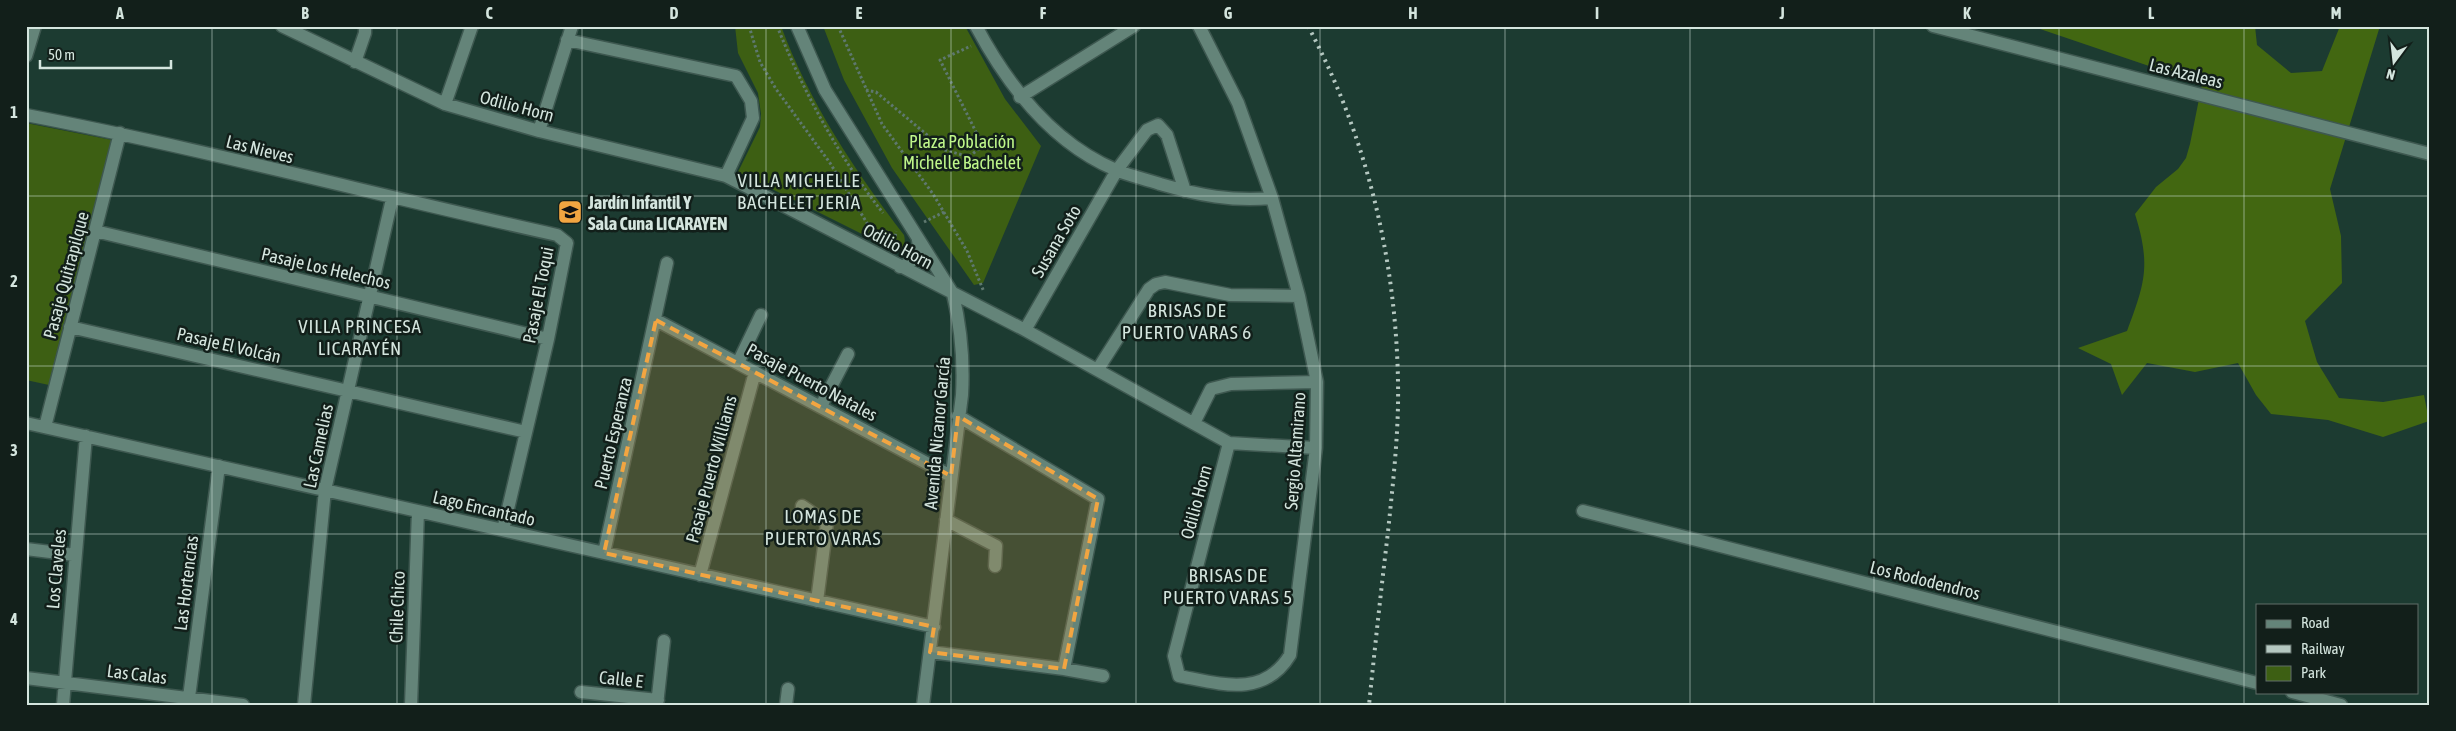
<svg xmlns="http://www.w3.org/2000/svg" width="2456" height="731" font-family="'Asap Condensed',sans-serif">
<rect width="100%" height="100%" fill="#1c3b31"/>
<path fill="#3d5f13" d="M 735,26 L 781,26 C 809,102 855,171 904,235 C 906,243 904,248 898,252 L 738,172 L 760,127 L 761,114 L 758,93 L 738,53 Z
M 823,26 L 965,26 L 1005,99 L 1041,146 L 983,283 L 974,285 L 892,168 L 844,80 Z
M 26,123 L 112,140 L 49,385 L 26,380 Z"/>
<path fill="#426711" d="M 2031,26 L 2255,26 L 2257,45 L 2291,73 L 2322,71 L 2340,26 L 2380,26 L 2330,189 L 2341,236 L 2342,283 L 2305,321 L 2317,362 L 2339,398 L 2383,402 L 2424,395 L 2429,421 L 2383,437 L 2328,420 L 2271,414 L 2256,395 L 2238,363 L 2195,372 L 2147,363 L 2122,395 L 2111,364 L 2078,348 L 2127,331 C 2145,283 2151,265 2135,214 L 2156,187 L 2178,169 L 2186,158 L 2190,144 L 2202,84 Z"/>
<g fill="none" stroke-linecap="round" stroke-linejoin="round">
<defs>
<path id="minor" d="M 282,26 L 445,104 L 539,131 L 726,176 L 1025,330 L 1229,443 L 1174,656 L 1179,676 C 1221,684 1264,698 1290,655 L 1316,448 L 1317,382 L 1299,296 L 1272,198 L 1238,103 L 1199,26
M 797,26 L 825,90 L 953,294 C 961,328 964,360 962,395 L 923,705
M 976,26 C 1008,86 1052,143 1116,170 C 1130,176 1146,179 1160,184 C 1198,195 1233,202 1272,198
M 1933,26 L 2430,154
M 567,40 L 736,76 L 751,101 L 753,118 L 726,176
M 26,56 L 35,26
M 355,62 L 365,33 L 365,26
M 1020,97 L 1134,26
M 445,104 L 472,26
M 26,115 C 204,149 380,196 557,235 L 567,243 L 548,339 L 503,530
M 539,131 L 572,26
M 95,231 L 548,339
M 900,267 C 914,263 921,254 918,240
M 656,320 L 951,476
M 70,327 L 526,432
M 1025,330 L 1117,170 L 1147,130 L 1158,125 L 1167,135 L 1185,191
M 738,363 L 761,315
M 1098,369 L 1149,289 L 1156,284 L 1165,282 L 1230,295 L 1299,296
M 821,406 L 848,354
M 26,423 L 934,627
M 1194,423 L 1211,389 L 1231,384 L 1317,382
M 45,427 L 120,133
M 1229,443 L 1316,448
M 802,506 L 827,523 L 817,601
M 1583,511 L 2257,683
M 946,520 L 996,546 L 995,566
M 26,549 L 75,555
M 604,553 L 667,263
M 700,575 L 755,372
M 930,652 L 1064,669 L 1098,499 L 958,416
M 1064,669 L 1103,676
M 26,678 L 243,705
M 581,692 L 658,700
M 2292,692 L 2341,705
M 63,705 L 86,436
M 188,705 L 219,466
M 304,705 L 325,490 L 392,199
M 411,705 L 418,511
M 657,705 L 664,641
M 786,705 L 788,689"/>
</defs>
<use href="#minor" stroke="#3e5850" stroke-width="15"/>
<path stroke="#5e786f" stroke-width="3" stroke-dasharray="2.5 2.5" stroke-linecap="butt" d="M 749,26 L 760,62 L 776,89 L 830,163 L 867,223 L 872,235
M 777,26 C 804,93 839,157 883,213
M 838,26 L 882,124 L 933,194 L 967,251 L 984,292
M 866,90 L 876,92 L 945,150 L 966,156 L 971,155 L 980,148 L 981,142 L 940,60 L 971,46
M 924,222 L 944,212
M 888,243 L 895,237 L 896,231"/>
<use href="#minor" stroke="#648479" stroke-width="12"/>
<path stroke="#b5c8c1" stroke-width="4" stroke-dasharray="2.5 5" stroke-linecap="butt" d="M 1308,26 C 1366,135 1396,258 1398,382 C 1399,432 1393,482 1388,532 C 1381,590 1375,647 1369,705"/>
</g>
<path fill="#f2a541" fill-opacity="0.2" stroke="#f2a541" stroke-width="4" stroke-dasharray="10 6" stroke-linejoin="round" d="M 656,320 L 951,476 L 958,416 L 1098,499 L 1064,669 L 930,652 L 934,627 L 604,553 Z"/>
<path fill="none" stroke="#d4e5de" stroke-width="1" stroke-opacity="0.55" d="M 212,26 L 212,705M 397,26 L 397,705M 582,26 L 582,705M 766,26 L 766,705M 951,26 L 951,705M 1136,26 L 1136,705M 1320,26 L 1320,705M 1505,26 L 1505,705M 1690,26 L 1690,705M 1874,26 L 1874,705M 2059,26 L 2059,705M 2244,26 L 2244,705M 26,196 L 2430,196M 26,366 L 2430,366M 26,534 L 2430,534"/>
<defs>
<symbol id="school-square" viewBox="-11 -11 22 22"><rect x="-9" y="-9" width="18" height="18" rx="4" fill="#f2a541" stroke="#121f1a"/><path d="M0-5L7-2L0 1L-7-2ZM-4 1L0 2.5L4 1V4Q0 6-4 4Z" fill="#111"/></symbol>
</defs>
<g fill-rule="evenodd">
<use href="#school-square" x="556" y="198" width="28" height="28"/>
</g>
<g text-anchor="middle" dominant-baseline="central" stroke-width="5" stroke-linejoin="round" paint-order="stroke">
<g font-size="18" fill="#d4e5de" stroke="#121f1a">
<text transform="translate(2186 73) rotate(14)">Las Azaleas</text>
<text transform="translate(517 106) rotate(15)">Odilio Horn</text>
<text transform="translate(260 149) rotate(14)">Las Nieves</text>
<text transform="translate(1056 241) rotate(-60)">Susana Soto</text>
<text transform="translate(898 246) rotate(28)">Odilio Horn</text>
<text transform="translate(326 268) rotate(13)">Pasaje Los Helechos</text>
<text transform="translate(66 275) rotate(-75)">Pasaje Quitrapilque</text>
<text transform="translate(538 295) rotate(-79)">Pasaje El Toqui</text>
<text transform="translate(229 345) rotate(13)">Pasaje El Volcán</text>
<text transform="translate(812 382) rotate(28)">Pasaje Puerto Natales</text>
<text transform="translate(613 433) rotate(-77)">Puerto Esperanza</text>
<text transform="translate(937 433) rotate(-85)">Avenida Nicanor García</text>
<text transform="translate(318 446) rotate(-78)">Las Camelias</text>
<text transform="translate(1295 451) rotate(-86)">Sergio Altamirano</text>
<text transform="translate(711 469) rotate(-75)">Pasaje Puerto Williams</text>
<text transform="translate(1196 502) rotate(-75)">Odilio Horn</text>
<text transform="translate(484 508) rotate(13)">Lago Encantado</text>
<text transform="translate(56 569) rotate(-85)">Los Claveles</text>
<text transform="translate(1925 580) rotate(14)">Los Rododendros</text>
<text transform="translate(186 583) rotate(-83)">Las Hortencias</text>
<text transform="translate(397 607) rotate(-88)">Chile Chico</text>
<text transform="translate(137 674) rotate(7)">Las Calas</text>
<text transform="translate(621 679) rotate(6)">Calle E</text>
</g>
<g font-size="18" fill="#bff68a" stroke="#121f1a">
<text x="962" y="141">Plaza Población<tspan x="962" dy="21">Michelle Bachelet</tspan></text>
</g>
<g font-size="18" font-weight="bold" fill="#d4e5de" stroke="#121f1a" text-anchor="start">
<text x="588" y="202">Jardín Infantil Y<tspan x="588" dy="21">Sala Cuna LICARAYEN</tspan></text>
</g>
<g font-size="19" letter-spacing="1" fill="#d4e5de" stroke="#121f1a">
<text x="799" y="180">VILLA MICHELLE<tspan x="799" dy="22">BACHELET JERIA</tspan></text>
<text x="1187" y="310">BRISAS DE<tspan x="1187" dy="22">PUERTO VARAS 6</tspan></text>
<text x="360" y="326">VILLA PRINCESA<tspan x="360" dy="22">LICARAYÉN</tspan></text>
<text x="823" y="516">LOMAS DE<tspan x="823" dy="22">PUERTO VARAS</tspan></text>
<text x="1228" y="575">BRISAS DE<tspan x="1228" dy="22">PUERTO VARAS 5</tspan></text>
</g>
</g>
<rect width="2456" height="731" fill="none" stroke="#121f1a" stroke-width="55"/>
<rect x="2256" y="604" width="162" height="90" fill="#121f1a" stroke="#606e68"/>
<rect x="2266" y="620" width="25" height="8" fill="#648479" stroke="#606e68"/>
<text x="2301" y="628" font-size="15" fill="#d4e5de">Road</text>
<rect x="2266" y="645" width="25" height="8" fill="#b5c8c1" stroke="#606e68"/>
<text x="2301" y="654" font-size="15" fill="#d4e5de">Railway</text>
<rect x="2266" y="666" width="25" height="15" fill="#3d5f13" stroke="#606e68"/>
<text x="2301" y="678" font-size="15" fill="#d4e5de">Park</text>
<g transform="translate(2394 62) rotate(195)" stroke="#121f1a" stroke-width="4" paint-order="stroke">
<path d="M0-4L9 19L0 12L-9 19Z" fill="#d4e5de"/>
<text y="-8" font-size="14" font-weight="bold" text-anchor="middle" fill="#d4e5de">N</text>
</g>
<path d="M40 60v8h131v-8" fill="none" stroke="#d4e5de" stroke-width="2.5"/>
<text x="48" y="60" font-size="15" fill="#d4e5de" stroke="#121f1a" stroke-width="4" paint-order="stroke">50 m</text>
<rect x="28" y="28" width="2400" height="676" fill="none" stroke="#d4e5de" stroke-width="2"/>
<g font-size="16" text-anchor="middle" font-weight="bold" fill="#d4e5de">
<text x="120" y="19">A</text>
<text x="305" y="19">B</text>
<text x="489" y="19">C</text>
<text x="674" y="19">D</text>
<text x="859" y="19">E</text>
<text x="1043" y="19">F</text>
<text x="1228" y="19">G</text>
<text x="1413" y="19">H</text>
<text x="1597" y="19">I</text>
<text x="1782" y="19">J</text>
<text x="1967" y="19">K</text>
<text x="2151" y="19">L</text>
<text x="2336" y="19">M</text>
<text x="14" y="118">1</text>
<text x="14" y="287">2</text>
<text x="14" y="456">3</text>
<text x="14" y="625">4</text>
</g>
</svg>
